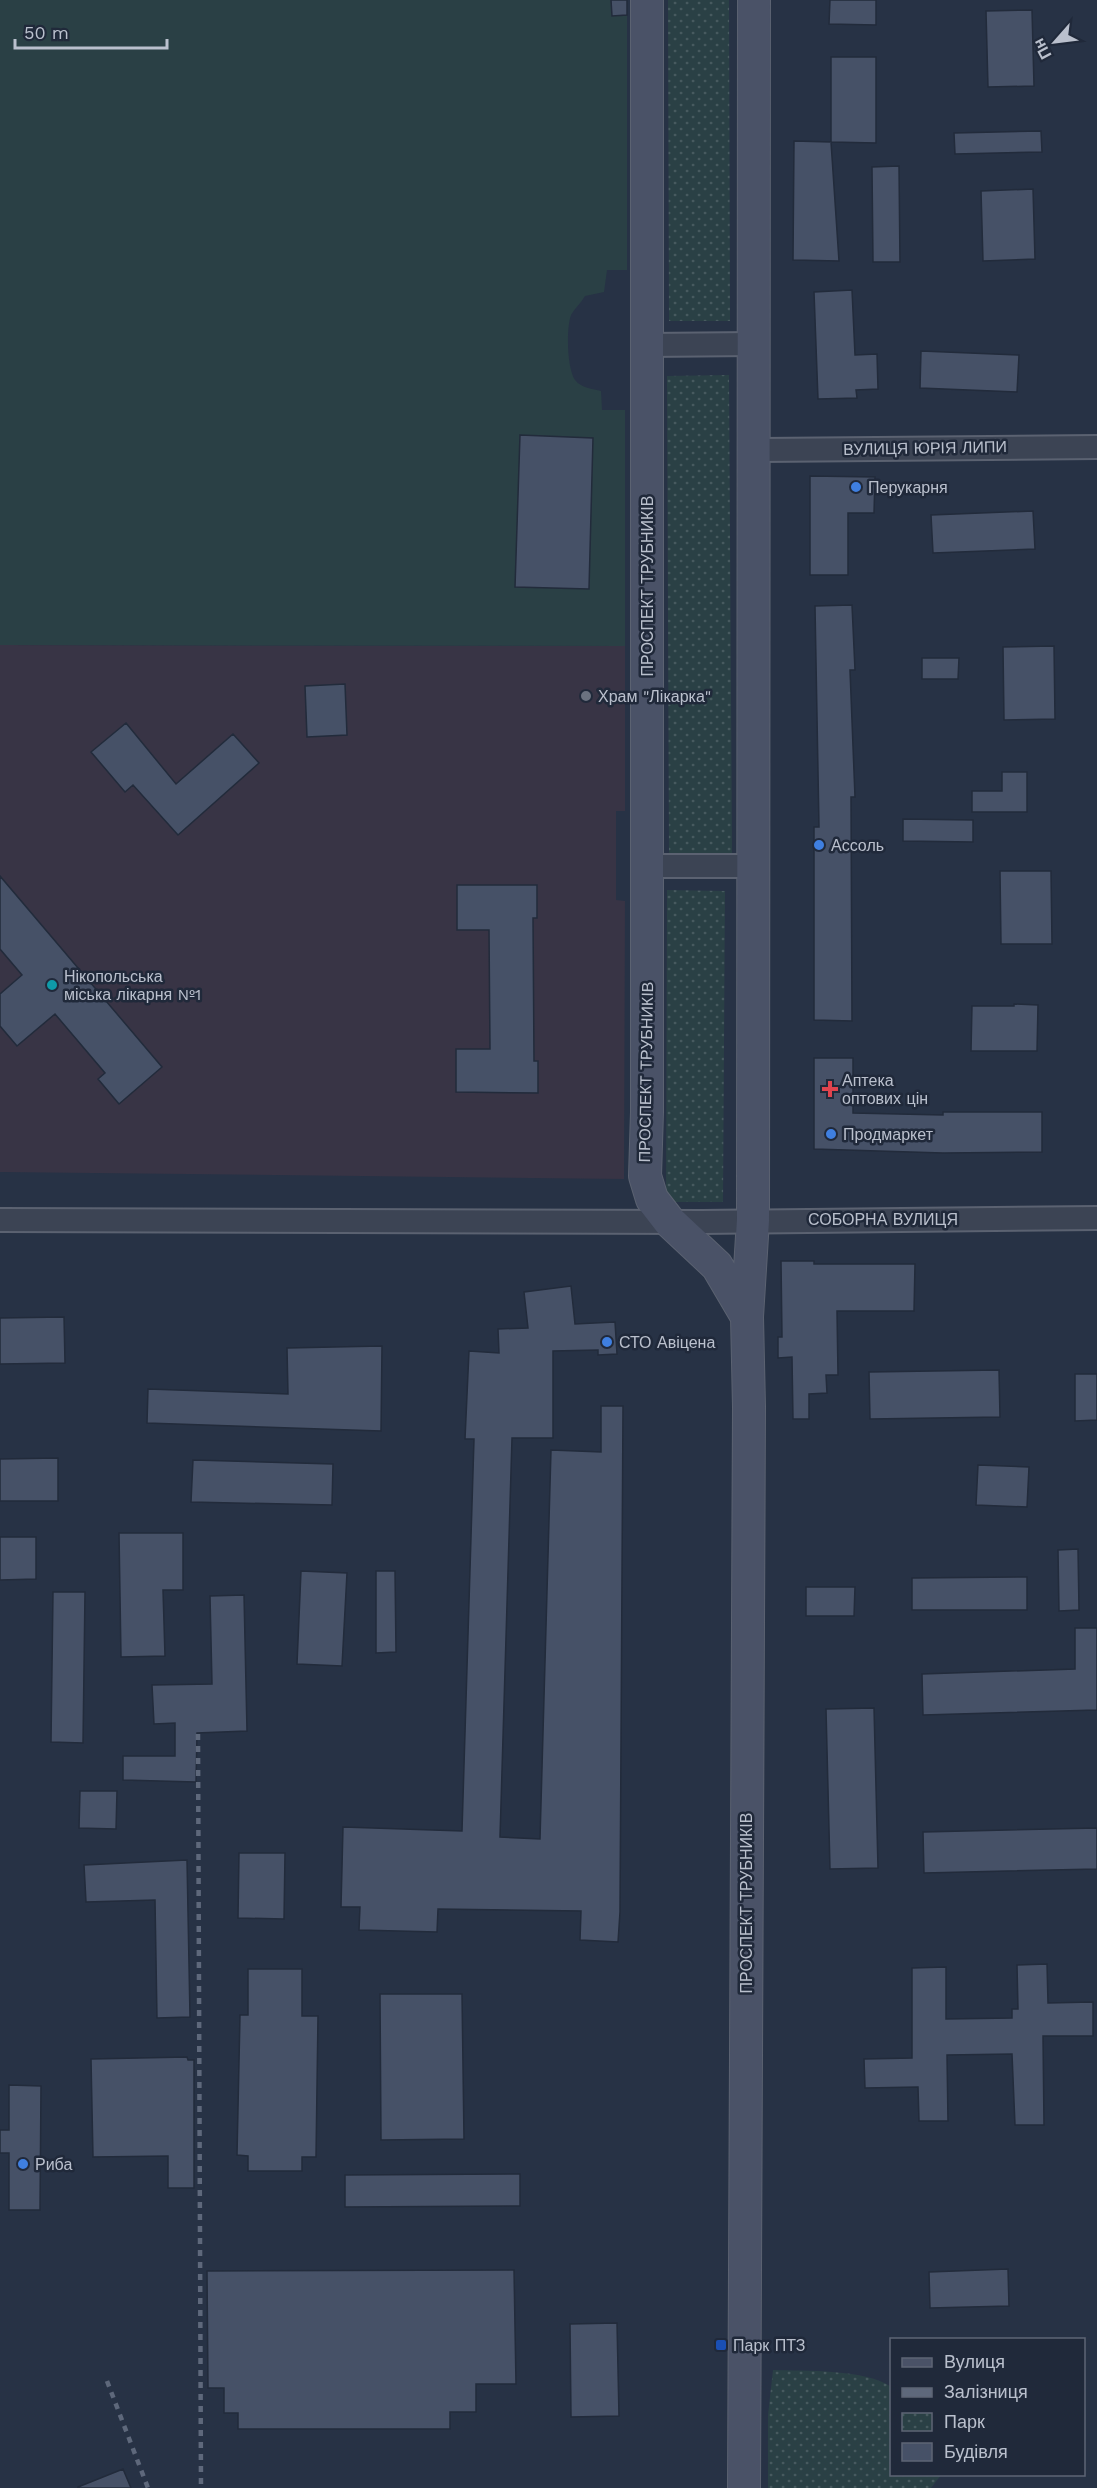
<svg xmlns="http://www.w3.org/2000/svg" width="1097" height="2488" font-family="'Work Sans',sans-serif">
<defs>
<pattern id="park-dots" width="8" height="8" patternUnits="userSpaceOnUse" patternTransform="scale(1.5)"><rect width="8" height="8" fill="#2a4045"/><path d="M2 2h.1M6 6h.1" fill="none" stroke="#475a5f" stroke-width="1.8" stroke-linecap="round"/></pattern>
</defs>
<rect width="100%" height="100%" fill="#273245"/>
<path fill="#383445" d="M 0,645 L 625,646 L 625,811 L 616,811 L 616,900 L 625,901 L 624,1179 L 0,1172 Z"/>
<path fill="url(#park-dots)" d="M 668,0 L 729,0 L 730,321 L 669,321 Z
M 729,375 L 732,855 L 669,856 L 667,376 Z
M 667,890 L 725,891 L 723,1202 L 666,1202 Z
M 773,2370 C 804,2371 867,2369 891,2387 L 892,2474 L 941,2475 L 931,2488 L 768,2488 L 768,2415 Z"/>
<path fill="#2a4045" d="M 0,0 L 611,0 L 612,16 L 627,15 L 627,270 L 607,270 L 604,292 L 585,296 C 581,303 575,308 571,315 C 566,329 567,368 575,380 C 581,388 593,389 601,391 L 602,410 L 625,410 L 625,646 L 0,645 Z"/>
<path fill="#465167" stroke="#222b3b" stroke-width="1.5" d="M 611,0 L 627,0 L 627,15 L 612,16 Z
M 830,0 L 876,0 L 876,25 L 829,24 Z
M 1032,10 L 1034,86 L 988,87 L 986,11 Z
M 831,57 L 876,57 L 876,143 L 831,142 Z
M 1041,131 L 1042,152 L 955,154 L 954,133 Z
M 794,141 L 831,142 L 839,261 L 793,260 Z
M 899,166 L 900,262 L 873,262 L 872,167 Z
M 1033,189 L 1035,259 L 983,261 L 981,191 Z
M 852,290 L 855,355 L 877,354 L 878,389 L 856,390 L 857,398 L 818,399 L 814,292 Z
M 921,351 L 1019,355 L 1017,392 L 920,388 Z
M 520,435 L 593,438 L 589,589 L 515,587 Z
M 810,476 L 875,477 L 874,513 L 848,513 L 848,575 L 810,575 Z
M 1033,511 L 1035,549 L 933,553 L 931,515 Z
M 852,605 L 855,670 L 850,670 L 855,797 L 851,797 L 852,1021 L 814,1020 L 814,827 L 819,827 L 815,606 Z
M 1054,646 L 1055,719 L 1004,720 L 1003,647 Z
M 922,658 L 959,658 L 958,679 L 922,679 Z
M 345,684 L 347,735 L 307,737 L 305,686 Z
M 126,723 L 176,784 L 233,734 L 259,763 L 178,835 L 133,785 L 125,792 L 91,752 Z
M 1002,772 L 1027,772 L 1027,812 L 972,812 L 972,791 L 1002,791 Z
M 903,819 L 973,820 L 973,842 L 903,841 Z
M 1000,871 L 1051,871 L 1052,944 L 1001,944 Z
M 0,876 L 162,1067 L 119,1104 L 98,1079 L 105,1073 L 55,1014 L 17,1046 L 0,1026 L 0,994 L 22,975 L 0,949 Z
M 457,885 L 537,885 L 537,918 L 533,918 L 534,1061 L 538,1061 L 538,1093 L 456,1092 L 456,1049 L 490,1049 L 489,930 L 457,930 Z
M 1014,1004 L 1038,1005 L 1037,1051 L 971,1051 L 972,1006 L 1014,1006 Z
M 814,1058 L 853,1058 L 853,1113 L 943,1115 L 943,1112 L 1042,1112 L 1042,1152 L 943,1153 L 814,1149 Z
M 781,1261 L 814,1261 L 814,1264 L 915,1264 L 914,1311 L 837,1311 L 838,1375 L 826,1375 L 827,1393 L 809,1394 L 809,1419 L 793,1419 L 792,1357 L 778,1358 L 778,1337 L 782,1337 Z
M 571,1286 L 575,1324 L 615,1322 L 617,1354 L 598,1355 L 598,1350 L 553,1351 L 553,1438 L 512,1438 L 500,1837 L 540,1839 L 551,1450 L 601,1452 L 601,1406 L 623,1406 L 620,1912 L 618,1942 L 580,1940 L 581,1911 L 438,1909 L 437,1932 L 359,1930 L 360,1907 L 341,1907 L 343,1827 L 462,1831 L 474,1439 L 465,1439 L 469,1351 L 499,1353 L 498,1329 L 528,1328 L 524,1292 Z
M 64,1317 L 65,1363 L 0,1364 L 0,1318 Z
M 382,1346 L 381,1431 L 147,1423 L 148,1389 L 288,1394 L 287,1348 Z
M 999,1370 L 1000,1417 L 870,1419 L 869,1372 Z
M 1075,1374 L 1097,1374 L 1097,1420 L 1075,1421 Z
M 58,1458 L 58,1501 L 0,1501 L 0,1459 Z
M 193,1460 L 333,1464 L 332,1505 L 191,1502 Z
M 978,1465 L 1029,1467 L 1027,1507 L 976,1505 Z
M 119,1533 L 183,1533 L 183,1590 L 163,1590 L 165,1656 L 121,1657 Z
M 0,1537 L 36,1537 L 36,1579 L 0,1580 Z
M 1078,1549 L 1079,1610 L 1059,1611 L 1058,1550 Z
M 301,1571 L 347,1573 L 342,1666 L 297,1664 Z
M 376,1571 L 395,1571 L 396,1652 L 376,1653 Z
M 1027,1577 L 1027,1610 L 912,1610 L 912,1578 Z
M 806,1587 L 855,1587 L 854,1616 L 806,1616 Z
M 53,1592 L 85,1592 L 83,1743 L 51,1742 Z
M 244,1595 L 247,1731 L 197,1733 L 196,1782 L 123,1780 L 123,1756 L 175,1756 L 175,1723 L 154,1724 L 152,1685 L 212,1684 L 210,1596 Z
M 1075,1628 L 1097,1628 L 1097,1710 L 923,1715 L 922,1674 L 1075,1669 Z
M 874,1708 L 878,1868 L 830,1869 L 826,1709 Z
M 80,1791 L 117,1791 L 116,1829 L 79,1828 Z
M 1097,1828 L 1097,1869 L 924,1873 L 923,1832 Z
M 239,1853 L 285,1853 L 284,1919 L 238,1918 Z
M 187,1860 L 190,2017 L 157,2018 L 155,1900 L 86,1902 L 84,1865 Z
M 1047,1964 L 1048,2003 L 1093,2002 L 1093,2036 L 1043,2036 L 1044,2125 L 1015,2125 L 1012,2054 L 947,2055 L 948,2121 L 919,2121 L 918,2087 L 865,2088 L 864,2059 L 912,2058 L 912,1968 L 946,1967 L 946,2019 L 1012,2018 L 1012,2009 L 1018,2009 L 1017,1965 Z
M 248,1969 L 302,1969 L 302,2016 L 318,2016 L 316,2157 L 302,2157 L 302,2171 L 248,2171 L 248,2156 L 237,2155 L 240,2015 L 248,2015 Z
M 380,1994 L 462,1994 L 464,2139 L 381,2140 Z
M 187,2057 L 188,2060 L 194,2060 L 194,2188 L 168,2188 L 168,2156 L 93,2157 L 91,2059 Z
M 9,2085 L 41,2086 L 40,2210 L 9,2210 L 9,2153 L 0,2153 L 0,2130 L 9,2130 Z
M 520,2174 L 520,2206 L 345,2207 L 345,2175 Z
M 1008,2269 L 1009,2306 L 930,2308 L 929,2272 Z
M 514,2270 L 516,2384 L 476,2384 L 476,2412 L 450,2412 L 450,2429 L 238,2429 L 238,2413 L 224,2413 L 224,2388 L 208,2388 L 207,2271 Z
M 617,2323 L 619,2416 L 571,2417 L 570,2324 Z
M 123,2469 L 131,2488 L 78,2488 L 78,2487 Z"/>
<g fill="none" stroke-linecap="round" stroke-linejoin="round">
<defs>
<path id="minor" d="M 647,345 L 753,344
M 753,450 L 1097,447
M 647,866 L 754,866
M 0,1220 L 702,1222 L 1097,1218"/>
<path id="secondary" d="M 647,0 L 647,1112 L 645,1176 L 652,1199 L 669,1221 L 717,1266 L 747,1317
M 744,2488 L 749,1407 L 747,1317 L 753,1220 L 754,0"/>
</defs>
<use href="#minor" stroke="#5b6271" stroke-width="26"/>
<use href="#secondary" stroke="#5b6271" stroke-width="34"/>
<use href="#minor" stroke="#3c4454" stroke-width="22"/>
<use href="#secondary" stroke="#4a5267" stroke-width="32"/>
<path stroke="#5e687b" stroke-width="4.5" stroke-dasharray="6 6" stroke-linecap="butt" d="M 198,1734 L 201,2488
M 107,2381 L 148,2488"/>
</g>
<g fill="#3f7fe0" stroke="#20293a" stroke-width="2">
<circle cx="856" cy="487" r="6"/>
<circle cx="819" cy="845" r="6"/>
<circle cx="831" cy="1134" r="6"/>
<circle cx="607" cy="1342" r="6"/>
<circle cx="23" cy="2164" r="6"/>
</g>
<circle fill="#6b7280" stroke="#20293a" stroke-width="2" cx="586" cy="696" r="6"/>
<circle fill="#0f9aa8" stroke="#20293a" stroke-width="2" cx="52" cy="985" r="6"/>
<path fill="#e0444e" stroke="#20293a" stroke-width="2" d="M827 1080h6v6h6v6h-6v6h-6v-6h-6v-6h6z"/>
<rect fill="#1a4fb4" stroke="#20293a" stroke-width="2" x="715" y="2339" width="12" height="12" rx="3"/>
<g text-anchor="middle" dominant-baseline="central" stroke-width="5" stroke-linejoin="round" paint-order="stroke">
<g font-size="16" fill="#bac0cd" stroke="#20293a">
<text transform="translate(925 448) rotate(-1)">ВУЛИЦЯ ЮРІЯ ЛИПИ</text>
<text transform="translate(647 586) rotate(-90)">ПРОСПЕКТ ТРУБНИКІВ</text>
<text transform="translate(646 1072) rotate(-89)">ПРОСПЕКТ ТРУБНИКІВ</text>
<text x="883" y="1219">СОБОРНА ВУЛИЦЯ</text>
<text transform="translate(746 1903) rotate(-90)">ПРОСПЕКТ ТРУБНИКІВ</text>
</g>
<g font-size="16" fill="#bac0cd" stroke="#20293a" text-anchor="start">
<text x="868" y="487">Перукарня</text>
<text x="598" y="696">Храм "Лікарка"</text>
<text x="831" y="845">Ассоль</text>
<text x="64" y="976">Нікопольська<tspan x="64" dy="18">міська лікарня №1</tspan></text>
<text x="842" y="1080">Аптека<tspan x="842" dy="18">оптових цін</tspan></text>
<text x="843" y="1134">Продмаркет</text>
<text x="619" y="1342">СТО Авіцена</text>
<text x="35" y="2164">Риба</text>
<text x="733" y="2345">Парк ПТЗ</text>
</g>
</g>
<rect x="890" y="2338" width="195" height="138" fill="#20293a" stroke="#5e6575" stroke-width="1.5"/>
<rect x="902" y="2358" width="30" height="9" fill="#4a5267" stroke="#5e6575" stroke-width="1.5"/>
<text x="944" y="2368" font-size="18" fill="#bac0cd">Вулиця</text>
<rect x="902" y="2388" width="30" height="9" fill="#5e687b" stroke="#5e6575" stroke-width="1.5"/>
<text x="944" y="2398" font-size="18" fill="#bac0cd">Залізниця</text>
<rect x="902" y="2413" width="30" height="18" fill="url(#park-dots)" stroke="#5e6575" stroke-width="1.5"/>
<text x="944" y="2428" font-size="18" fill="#bac0cd">Парк</text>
<rect x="902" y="2443" width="30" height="18" fill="#465167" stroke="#5e6575" stroke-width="1.5"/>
<text x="944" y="2458" font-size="18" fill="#bac0cd">Будівля</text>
<g transform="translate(1055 42) rotate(242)" stroke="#20293a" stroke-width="4.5" paint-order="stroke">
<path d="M0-4.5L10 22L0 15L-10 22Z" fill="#bac0cd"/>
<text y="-9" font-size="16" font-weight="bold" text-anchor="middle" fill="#bac0cd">Пн</text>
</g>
<path d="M15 39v9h152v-9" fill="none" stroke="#bac0cd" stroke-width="3"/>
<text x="24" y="39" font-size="18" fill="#bac0cd" stroke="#20293a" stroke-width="4.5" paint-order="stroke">50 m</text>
</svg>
